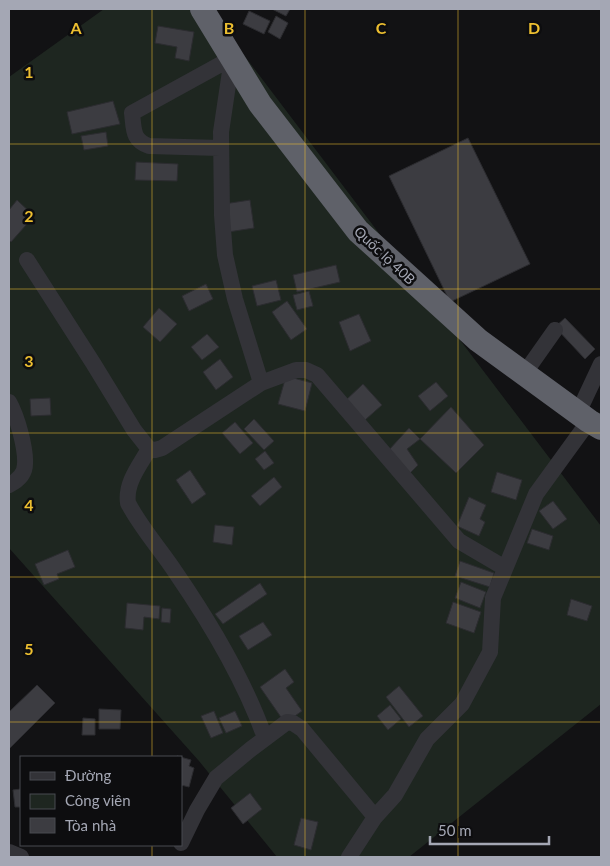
<svg xmlns="http://www.w3.org/2000/svg" width="610" height="866" font-family="Lato,sans-serif">
<rect width="100%" height="100%" fill="#121214"/>
<path fill="#1e2620" d="M 104,9 L 209,9 L 601,526 L 601,704 L 409,857 L 277,857 L 199,761 L 9,548 L 9,77 Z"/>
<path fill="#3c3c41" stroke="#2c2c30" d="M 272,9 L 290,9 L 286,16 Z
M 249,11 L 270,21 L 264,34 L 243,24 Z
M 276,16 L 288,23 L 280,39 L 268,32 Z
M 158,26 L 194,32 L 189,61 L 175,58 L 177,47 L 155,43 Z
M 113,101 L 120,124 L 72,134 L 67,112 Z
M 106,132 L 108,146 L 84,150 L 81,136 Z
M 468,138 L 530,264 L 450,302 L 389,176 Z
M 136,162 L 178,164 L 177,181 L 135,180 Z
M 17,200 L 34,216 L 11,242 L 9,240 L 9,210 Z
M 250,200 L 254,228 L 228,232 L 224,204 Z
M 336,265 L 340,282 L 297,292 L 293,275 Z
M 276,280 L 281,300 L 257,306 L 252,286 Z
M 206,284 L 213,299 L 189,311 L 182,296 Z
M 309,291 L 313,306 L 297,310 L 293,295 Z
M 287,301 L 307,329 L 291,340 L 272,312 Z
M 159,308 L 177,324 L 160,342 L 143,327 Z
M 359,314 L 371,341 L 350,351 L 339,322 Z
M 565,318 L 595,349 L 585,359 L 555,327 Z
M 207,334 L 219,347 L 202,360 L 191,347 Z
M 220,359 L 233,377 L 216,390 L 203,372 Z
M 286,376 L 312,383 L 305,411 L 278,404 Z
M 436,382 L 448,396 L 430,411 L 418,396 Z
M 363,384 L 382,405 L 365,420 L 346,400 Z
M 50,398 L 51,415 L 31,416 L 30,399 Z
M 451,407 L 484,445 L 456,473 L 420,439 Z
M 254,419 L 274,441 L 264,450 L 244,429 Z
M 235,422 L 253,443 L 240,454 L 222,433 Z
M 409,428 L 420,439 L 407,449 L 418,465 L 410,473 L 388,451 Z
M 265,451 L 274,463 L 264,470 L 255,459 Z
M 190,470 L 206,494 L 192,504 L 176,480 Z
M 497,472 L 522,480 L 516,500 L 491,492 Z
M 274,477 L 282,487 L 260,506 L 251,496 Z
M 469,497 L 486,505 L 480,519 L 485,522 L 479,536 L 457,526 Z
M 553,501 L 567,519 L 553,529 L 539,511 Z
M 215,525 L 234,527 L 232,545 L 213,542 Z
M 532,529 L 553,536 L 549,550 L 527,543 Z
M 68,550 L 75,567 L 57,574 L 59,579 L 44,585 L 35,564 Z
M 460,561 L 494,573 L 490,587 L 455,576 Z
M 461,582 L 486,592 L 480,608 L 455,598 Z
M 260,583 L 267,594 L 223,624 L 215,614 Z
M 571,599 L 592,606 L 587,621 L 567,615 Z
M 453,602 L 481,612 L 474,633 L 446,623 Z
M 127,603 L 160,606 L 159,619 L 144,617 L 143,630 L 125,628 Z
M 162,608 L 171,609 L 170,623 L 161,622 Z
M 263,622 L 272,635 L 248,650 L 239,636 Z
M 285,669 L 294,682 L 286,688 L 302,711 L 285,723 L 260,687 Z
M 37,685 L 55,703 L 9,749 L 9,712 Z
M 399,686 L 423,716 L 409,727 L 386,697 Z
M 390,705 L 401,719 L 388,730 L 377,716 Z
M 99,709 L 121,710 L 120,729 L 99,729 Z
M 214,711 L 223,733 L 211,738 L 201,716 Z
M 235,711 L 242,726 L 226,733 L 219,718 Z
M 83,718 L 95,719 L 95,735 L 82,735 Z
M 177,756 L 191,760 L 189,766 L 194,768 L 189,787 L 181,785 L 181,757 Z
M 21,789 L 21,807 L 15,807 L 13,790 Z
M 250,793 L 262,809 L 243,824 L 231,808 Z
M 301,818 L 318,822 L 311,850 L 294,845 Z"/>
<g fill="none" stroke-linecap="round" stroke-linejoin="round">
<path stroke="#333338" stroke-width="16" d="M 232,58 L 221,132 L 222,215 L 225,255 L 235,299 L 261,383
M 220,148 L 149,146 C 132,140 134,129 132,113 L 232,58
M 27,260 L 93,363 L 134,430 L 149,449 L 155,450 L 162,448 L 261,383 L 296,370 L 306,370 L 317,375 L 459,541 L 505,568
M 524,374 L 555,330
M 9,402 C 17,416 26,448 25,464 C 25,474 17,481 9,485
M 578,413 L 601,364
M 149,449 C 140,465 125,483 128,503 C 141,528 161,550 176,573 C 211,624 244,679 265,738
M 181,843 L 197,810 L 216,778 L 251,749 L 287,722 L 293,723 L 302,729 L 375,817
M 9,852 L 21,857
M 349,857 L 375,817 L 395,795 L 427,739 L 462,704 L 490,652 L 493,598 L 536,494 L 589,421"/>
<path stroke="#5f6169" stroke-width="24" d="M 202,9 L 260,104 L 358,231 L 478,340 L 589,421 L 601,428"/>
</g>
<path fill="none" stroke="#edbf30" stroke-width="1" stroke-opacity="0.55" d="M 152,9 L 152,757M 305,9 L 305,857M 458,9 L 458,857M 9,144 L 601,144M 9,289 L 601,289M 9,433 L 601,433M 9,577 L 601,577M 9,722 L 601,722M 152,845 L 152,857"/>
<g text-anchor="middle" dominant-baseline="central" stroke-width="5" stroke-linejoin="round" paint-order="stroke">
<g font-size="14" fill="#a4a7b4" stroke="#0d0d0f">
<text transform="translate(385 255) rotate(43)">Quốc lộ 40B</text>
</g>
</g>
<g font-size="16" text-anchor="middle" font-weight="bold" fill="#edbf30" stroke="#0d0d0f" stroke-width="5" stroke-linejoin="round" paint-order="stroke">
<text x="76" y="34">A</text>
<text x="229" y="34">B</text>
<text x="381" y="34">C</text>
<text x="534" y="34">D</text>
<text x="29" y="78">1</text>
<text x="29" y="222">2</text>
<text x="29" y="367">3</text>
<text x="29" y="511">4</text>
<text x="29" y="655">5</text>
</g>
<rect width="610" height="866" fill="none" stroke="#a4a7b4" stroke-width="20"/>
<rect x="20" y="756" width="162" height="90" fill="#0d0d0f" stroke="#494b51"/>
<rect x="30" y="772" width="25" height="8" fill="#333338" stroke="#494b51"/>
<text x="65" y="781" font-size="15" fill="#a4a7b4">Đường</text>
<rect x="30" y="794" width="25" height="15" fill="#1e2620" stroke="#494b51"/>
<text x="65" y="806" font-size="15" fill="#a4a7b4">Công viên</text>
<rect x="30" y="818" width="25" height="15" fill="#3c3c41" stroke="#494b51"/>
<text x="65" y="831" font-size="15" fill="#a4a7b4">Tòa nhà</text>
<path d="M430 836v8h119v-8" fill="none" stroke="#a4a7b4" stroke-width="2.5"/>
<text x="438" y="836" font-size="15" fill="#a4a7b4" stroke="#0d0d0f" stroke-width="4" paint-order="stroke">50 m</text>
</svg>
